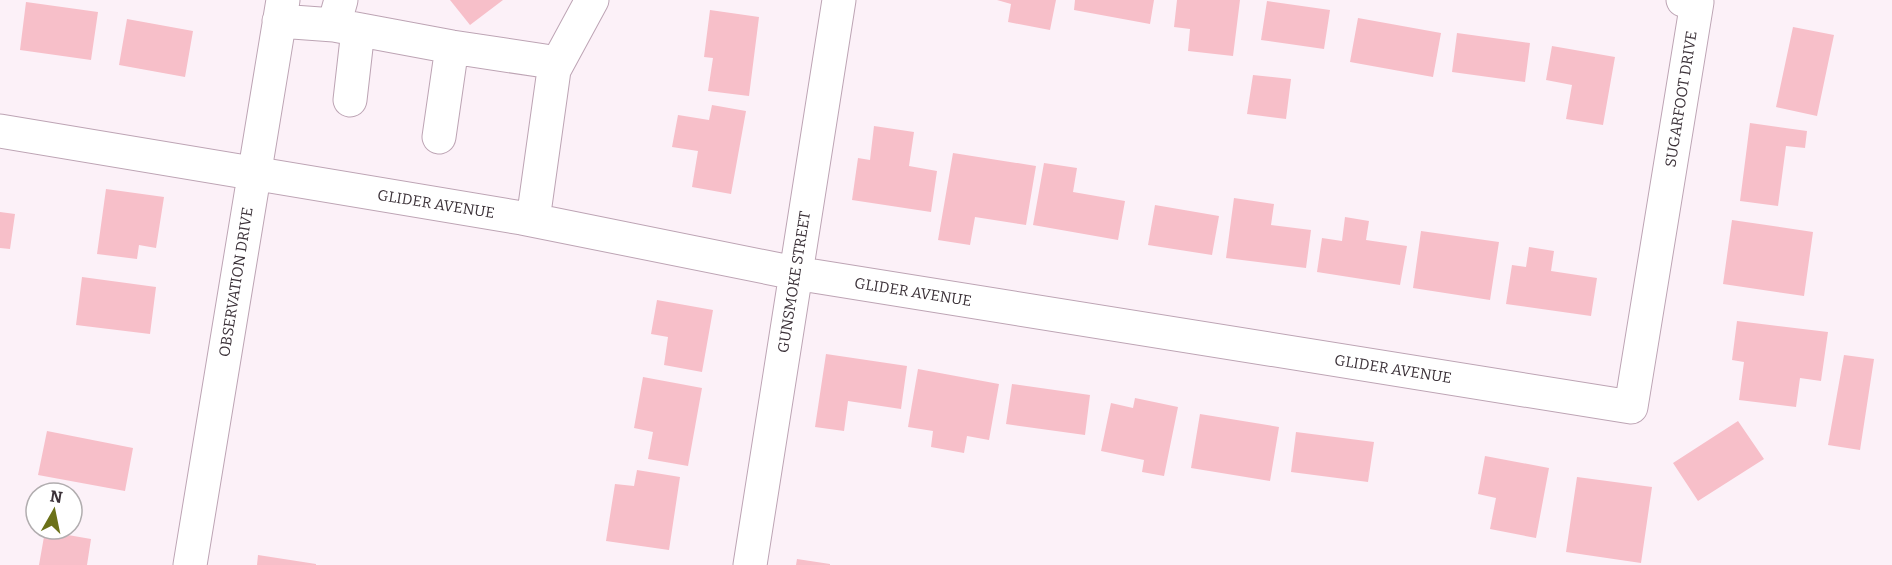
<svg xmlns="http://www.w3.org/2000/svg" width="1892" height="565" font-family="Bitter,serif">
<rect width="100%" height="100%" fill="#fcf1f8"/>
<path fill="#f7bfc9" d="M 450,0 L 503,0 L 470,25 Z
M 997,0 L 1056,0 L 1050,30 L 1008,22 L 1011,4 Z
M 1075,0 L 1154,0 L 1150,24 L 1074,10 Z
M 1177,0 L 1240,0 L 1233,56 L 1188,51 L 1190,29 L 1174,27 Z
M 1267,1 L 1330,10 L 1324,49 L 1261,40 Z
M 26,2 L 98,12 L 91,60 L 20,50 Z
M 710,10 L 759,17 L 749,96 L 708,91 L 713,58 L 704,57 Z
M 1358,18 L 1441,33 L 1433,77 L 1350,62 Z
M 127,19 L 193,31 L 185,77 L 119,65 Z
M 1793,27 L 1834,35 L 1817,116 L 1776,107 Z
M 1457,33 L 1530,43 L 1525,82 L 1452,72 Z
M 1552,46 L 1615,57 L 1603,125 L 1566,119 L 1572,85 L 1546,80 Z
M 1253,75 L 1291,79 L 1286,119 L 1247,114 Z
M 712,105 L 746,111 L 731,194 L 692,187 L 698,151 L 672,147 L 678,115 L 709,120 Z
M 1750,123 L 1807,131 L 1805,148 L 1786,146 L 1778,206 L 1740,201 Z
M 874,126 L 914,132 L 909,166 L 937,171 L 931,212 L 852,200 L 858,158 L 870,160 Z
M 953,153 L 1036,166 L 1026,225 L 975,217 L 970,245 L 938,240 Z
M 1044,163 L 1077,168 L 1073,192 L 1125,201 L 1118,240 L 1033,225 Z
M 106,189 L 164,197 L 156,248 L 139,245 L 137,259 L 97,254 Z
M 1234,198 L 1274,204 L 1271,225 L 1311,230 L 1306,268 L 1226,258 Z
M 1155,205 L 1219,216 L 1212,255 L 1148,245 Z
M 0,212 L 15,214 L 10,249 L 0,248 Z
M 1345,217 L 1369,221 L 1366,240 L 1407,246 L 1400,285 L 1317,272 L 1322,238 L 1342,241 Z
M 1732,220 L 1813,232 L 1804,296 L 1723,284 Z
M 1421,231 L 1499,242 L 1490,300 L 1413,288 Z
M 1529,247 L 1554,251 L 1551,271 L 1597,278 L 1591,316 L 1506,304 L 1512,265 L 1526,267 Z
M 82,277 L 156,287 L 150,334 L 76,325 Z
M 657,300 L 713,310 L 702,372 L 664,365 L 668,337 L 651,334 Z
M 1737,321 L 1828,332 L 1821,381 L 1800,378 L 1796,407 L 1739,400 L 1744,362 L 1732,360 Z
M 826,354 L 907,366 L 901,409 L 848,401 L 844,431 L 815,427 Z
M 1844,355 L 1874,359 L 1860,450 L 1828,445 Z
M 918,369 L 999,384 L 989,440 L 967,436 L 964,453 L 931,447 L 933,431 L 908,427 Z
M 643,377 L 702,388 L 688,466 L 648,459 L 653,432 L 634,428 Z
M 1012,384 L 1090,395 L 1085,435 L 1006,424 Z
M 1135,398 L 1178,407 L 1164,476 L 1142,472 L 1144,460 L 1101,451 L 1111,403 L 1133,408 Z
M 1200,414 L 1279,427 L 1270,481 L 1191,468 Z
M 1738,421 L 1764,459 L 1698,501 L 1673,463 Z
M 47,431 L 133,448 L 125,491 L 38,475 Z
M 1296,432 L 1374,442 L 1368,482 L 1291,472 Z
M 1485,456 L 1549,468 L 1536,538 L 1490,529 L 1496,498 L 1478,494 Z
M 637,470 L 680,477 L 669,550 L 606,541 L 615,484 L 634,486 Z
M 1577,477 L 1652,487 L 1641,563 L 1566,552 Z
M 45,531 L 91,539 L 87,565 L 39,565 Z
M 258,555 L 316,564 L 316,565 L 257,565 Z
M 797,559 L 830,564 L 830,565 L 796,565 Z"/>
<g fill="none" stroke-linecap="round" stroke-linejoin="round">
<defs>
<path id="minor" d="M 279,21 L 334,25 L 341,0
M 334,25 L 452,47 L 545,61 L 554,70 L 533,220
M 554,70 L 592,0
M 350,100 L 358,30
M 0,131 L 522,218 L 795,273 L 1631,407 L 1697,2 L 1683,0
M 439,137 L 452,47
M 190,565 L 283,0
M 750,565 L 839,0"/>
</defs>
<use href="#minor" stroke="#bda4b4" stroke-width="35"/>
<use href="#minor" stroke="#fff" stroke-width="33"/>
</g>
<g text-anchor="middle" dominant-baseline="central" stroke-width="4.5" stroke-linejoin="round" paint-order="stroke">
<g font-size="15" fill="#3b3138" stroke="#fff">
<text transform="translate(1681 99) rotate(-81)">SUGARFOOT DRIVE</text>
<text transform="translate(436 204) rotate(9)">GLIDER AVENUE</text>
<text transform="translate(236 282) rotate(-81)">OBSERVATION DRIVE</text>
<text transform="translate(794 282) rotate(-81)">GUNSMOKE STREET</text>
<text transform="translate(913 292) rotate(9)">GLIDER AVENUE</text>
<text transform="translate(1393 369) rotate(9)">GLIDER AVENUE</text>
</g>
</g>
<g transform="translate(54 511) rotate(9)"><circle r="28" fill="#ffffff" stroke="#b1adaf" stroke-width="1.5"/>
<path d="M0-4.5L10 22L0 15L-10 22Z" fill="#6b7118"/>
<text y="-9" font-size="16" font-weight="bold" text-anchor="middle" fill="#3b3138">N</text>
</g>
</svg>
